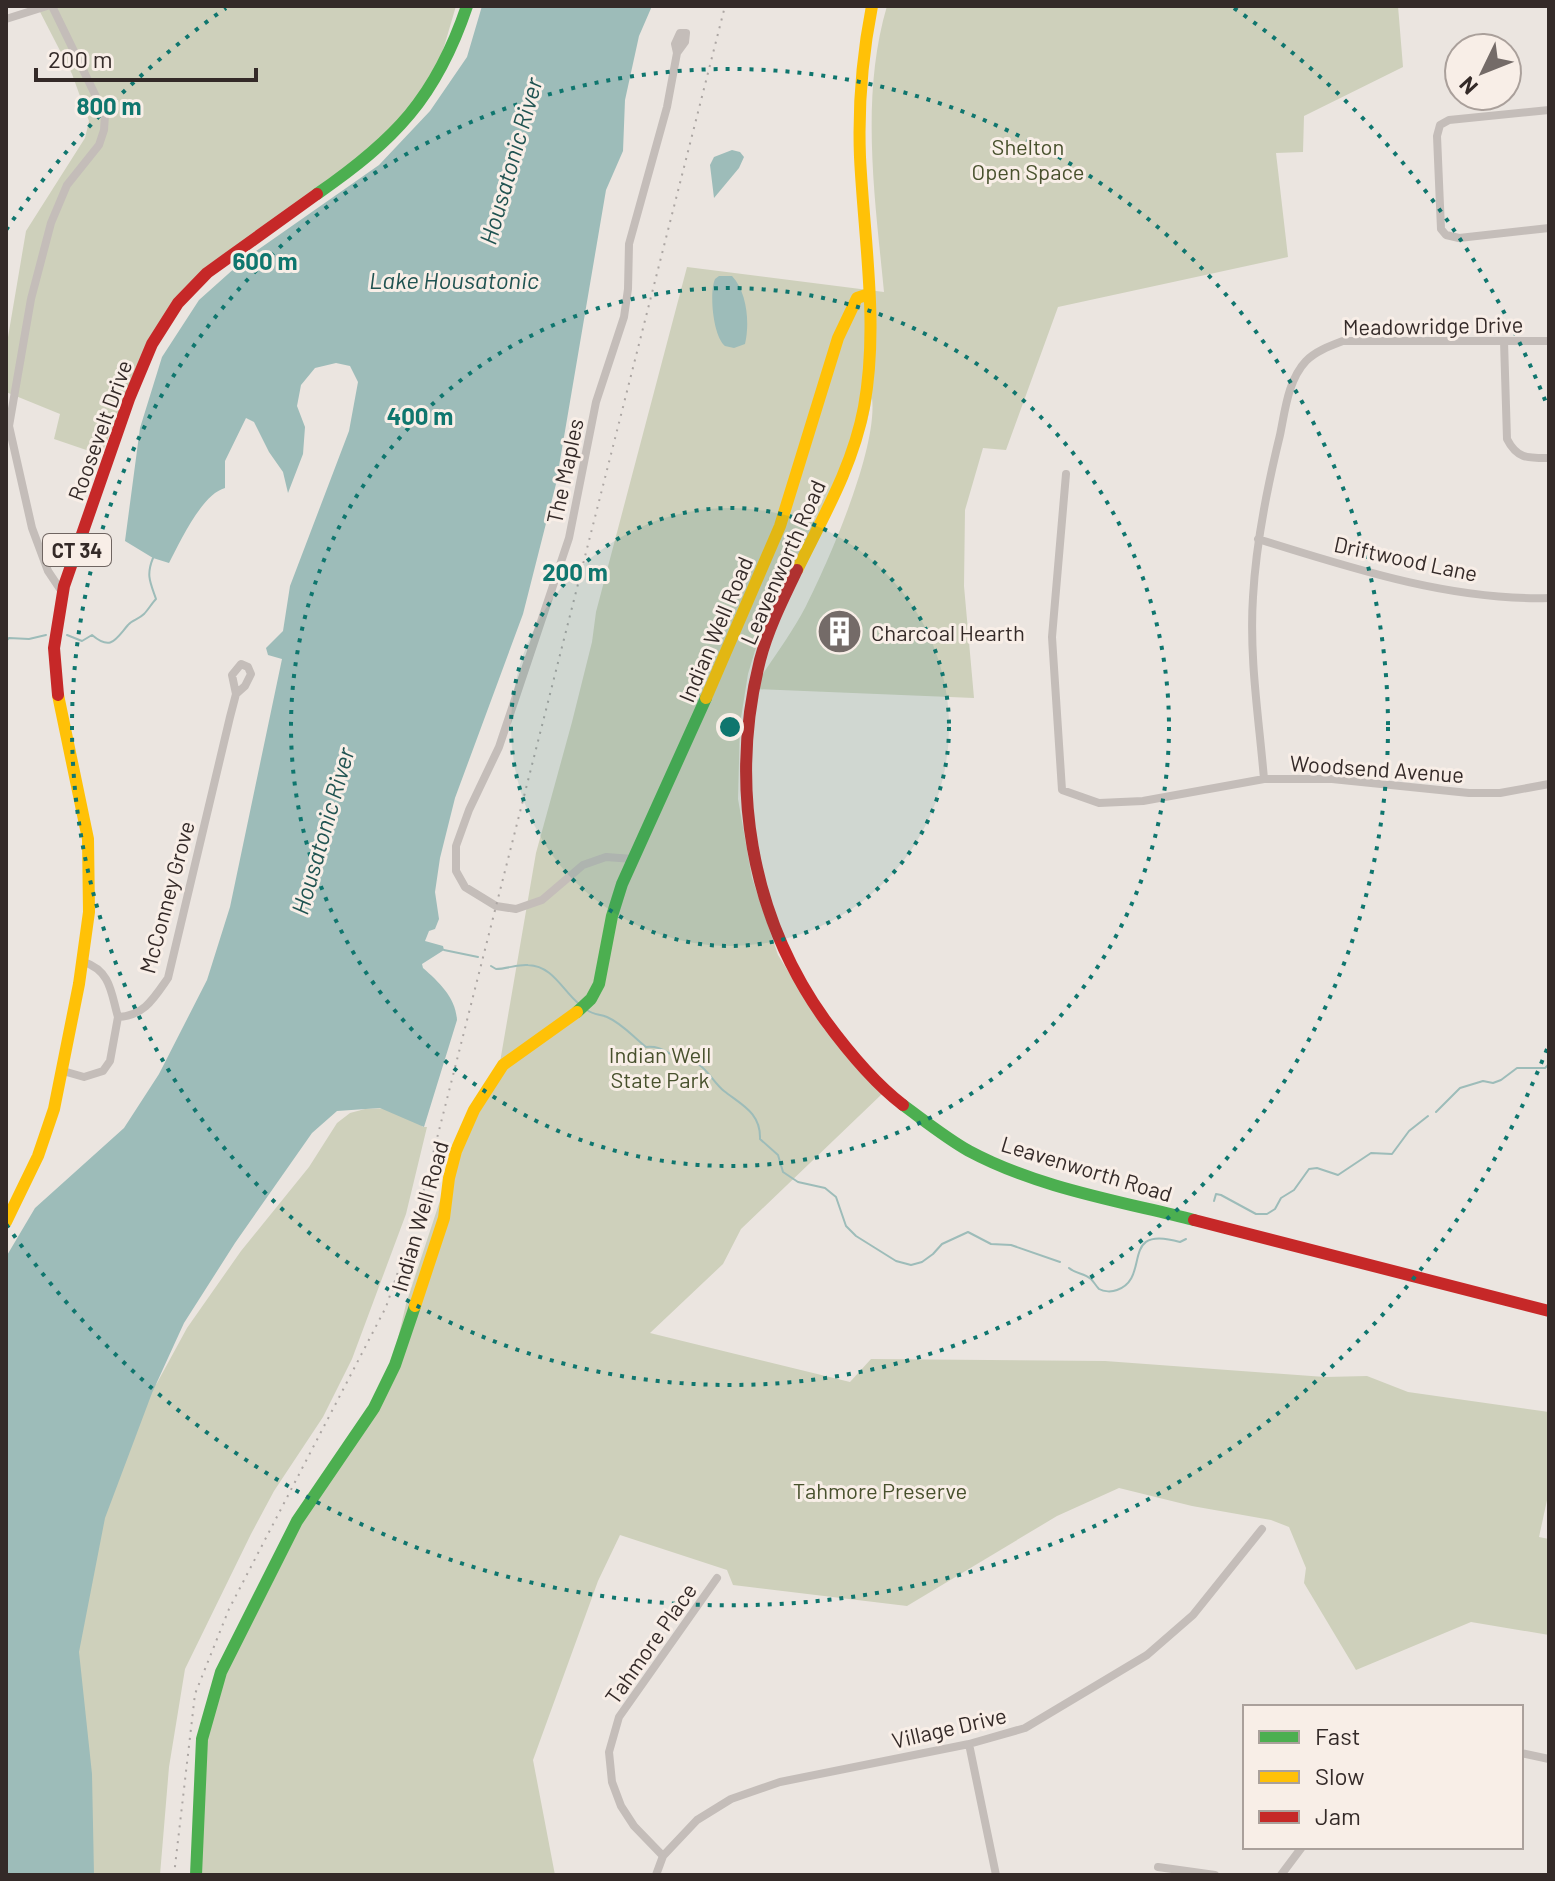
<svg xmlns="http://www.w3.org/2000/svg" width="1555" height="1881" font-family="Barlow,sans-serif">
<rect width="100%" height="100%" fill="#ebe5e0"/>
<path fill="#ced0bb" d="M 37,6 L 456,6 L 441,57 L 413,107 L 384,139 L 201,280 L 143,358 L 101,455 L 54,439 L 60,414 L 6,392 L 6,349 L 26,231 L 85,138 L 89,121 L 72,74 Z
M 887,6 L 1398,6 L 1403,67 L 1304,116 L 1303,152 L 1276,153 L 1288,257 L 1058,307 L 1006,450 L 983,448 L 965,510 L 964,586 L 974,698 L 753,689 C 770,662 791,635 806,606 C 830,558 878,448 872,398 L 867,422 L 800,569 L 760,634 L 748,674 L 740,724 L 738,799 L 752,878 L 778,955 L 824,1029 L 883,1093 L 741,1229 L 723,1264 L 650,1333 L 850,1382 L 871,1359 L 1105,1361 L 1325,1377 L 1367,1376 L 1408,1392 L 1549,1412 L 1549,1491 L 1539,1537 L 1549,1539 L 1549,1635 L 1471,1622 L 1356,1670 L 1304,1583 L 1306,1568 L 1289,1527 L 1271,1520 L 1192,1506 L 1119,1488 L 1057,1516 L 907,1606 L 733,1585 L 727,1570 L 620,1535 L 598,1581 L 533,1760 L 555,1875 L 194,1875 L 208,1699 L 269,1573 L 359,1426 L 393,1360 L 406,1304 L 455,1155 L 499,1068 L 536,853 L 572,722 L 592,642 L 596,612 L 687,267 L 884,292 C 875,199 860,97 887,6 Z
M 390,1108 L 412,1116 L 423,1127 L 427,1127 L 406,1214 L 352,1359 L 323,1417 L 274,1491 L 251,1534 L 185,1669 L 169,1767 L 160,1875 L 79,1875 L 68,1677 L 99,1519 L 146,1396 L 157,1383 L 187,1328 L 241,1251 L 309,1167 L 337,1123 L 350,1113 L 365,1109 Z"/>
<path fill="#9dbcb9" d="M 482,6 L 652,6 L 639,36 L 625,100 L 623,151 L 606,190 L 556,484 L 523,614 L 455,798 L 440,858 L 435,892 L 439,919 L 435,929 L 429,931 L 425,941 L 443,946 L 444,950 L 422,964 L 423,968 C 439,982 456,998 457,1020 L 424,1127 L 380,1108 L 337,1111 L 312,1133 L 235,1243 L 184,1323 L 152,1393 L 105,1518 L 79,1652 L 92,1774 L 94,1875 L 6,1875 L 6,1257 L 35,1208 L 124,1128 L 159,1074 L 207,980 L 230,907 L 282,659 L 268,655 L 266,648 L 283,631 L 290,586 L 349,431 L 358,382 L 350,366 L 336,363 L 315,368 L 301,385 L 297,406 L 305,427 L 303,454 L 288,493 L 283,472 L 269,452 L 254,422 L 246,418 L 225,461 L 225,488 C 202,494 180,542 169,563 L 153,558 L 125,541 L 140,428 L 162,357 L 199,300 L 246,258 L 379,165 L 430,111 L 467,57 Z
M 732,150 L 740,152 L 744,157 L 739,168 L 714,198 L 710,165 L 714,157 Z
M 719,276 L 732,276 C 747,292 750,323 745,344 L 734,348 L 725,346 C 713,336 709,293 715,279 Z"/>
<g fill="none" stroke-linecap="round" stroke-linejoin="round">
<path stroke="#9dbcb9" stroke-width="2" d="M 67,635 L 82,641 L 92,635 C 111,651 115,640 128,625 C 132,620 139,619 144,614 C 148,610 152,603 156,599 C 150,582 146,575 153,558
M 6,641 L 9,638 L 29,639 L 46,635
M 444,950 L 478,957
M 491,966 L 496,969 C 507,969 518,964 528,965 C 553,966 562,990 579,1004
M 587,1010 C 594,1015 599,1014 607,1017 C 623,1024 633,1037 646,1047 C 659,1046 663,1050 674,1056 C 682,1060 691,1059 698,1064 C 709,1071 714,1083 724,1091 C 742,1105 761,1113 760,1139 L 778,1155 L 783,1172 L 798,1182 L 825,1188 L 836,1197 L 846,1226 L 856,1236 L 896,1261 L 911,1265 L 922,1262 L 933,1254 L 942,1244 L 968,1232 L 991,1244 L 1011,1245 L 1060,1262
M 1436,1112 L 1460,1088 L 1483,1081 L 1493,1083 L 1501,1080 L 1517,1068 L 1545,1068 L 1549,1064
M 1214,1201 L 1216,1194 L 1221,1195 L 1256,1214 L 1267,1214 L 1275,1209 L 1281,1198 L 1294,1190 L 1309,1169 L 1317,1168 L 1338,1175 L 1371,1153 L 1392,1154 L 1409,1131 L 1428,1116
M 1069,1268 C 1076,1274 1084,1273 1091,1279 C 1094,1282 1096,1286 1099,1289 C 1104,1292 1112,1292 1117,1290 C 1152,1278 1118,1224 1180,1242 L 1186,1239"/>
<path stroke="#c4bdb9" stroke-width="8" d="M 52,6 L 105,115 L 104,130 L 99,145 L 67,185 L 51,223 L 31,299 L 9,426 L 32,528 L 48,571 L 62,592
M 6,19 L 47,6
M 1549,110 L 1449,120 L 1440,125 L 1437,136 L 1441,229 L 1446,235 L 1459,238 L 1549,228
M 1504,341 L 1507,439 C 1517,459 1528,458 1549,458
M 1066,474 L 1052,637 L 1062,790 L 1099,803 L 1143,801 L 1264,779 L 1332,779 L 1469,793 L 1500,793 L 1549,784
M 1258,539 C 1351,568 1451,601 1549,598
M 1264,779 C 1259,719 1249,658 1253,597 C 1256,542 1267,488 1280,435 C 1285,411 1288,380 1306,361 C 1316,351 1330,346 1343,341 L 1549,341
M 633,859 L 606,857 L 583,865 L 542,900 L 516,909 L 496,906 L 465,887 L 456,871 L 456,846 L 469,810 L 499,747 L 569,538 L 596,402 L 624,317 L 628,289 L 629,244 L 667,107 L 677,53 L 685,42 L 686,33 L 680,33 L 675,44 L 677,53
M 84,962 C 111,971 111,993 118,1017 C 144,1016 154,998 168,978 L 230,717 L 236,694 L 245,686 L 251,674 L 248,667 L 241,664 L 232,675 L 236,694
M 63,1071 L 84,1077 L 103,1071 L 110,1061 L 118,1017
M 969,1744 L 996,1875
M 1521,1753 L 1549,1759
M 663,1856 L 634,1826 L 621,1806 L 612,1782 L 609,1752 L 619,1717 L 717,1578
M 1158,1867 L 1215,1875
M 656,1875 L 663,1856 L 697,1820 L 731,1799 L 780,1782 L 969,1744 L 1025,1728 L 1147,1655 L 1193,1615 L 1262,1529
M 1281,1875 L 1302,1847"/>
<path stroke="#4caf50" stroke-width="12" d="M 317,194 C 395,140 436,98 467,6
M 577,1012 L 591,999 L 599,984 L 612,916 L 622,884 L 706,698
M 903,1105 C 925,1121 946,1138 969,1151 C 1038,1188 1119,1201 1194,1220
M 196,1875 L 202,1739 L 221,1672 L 297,1521 L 374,1408 L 395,1365 L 415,1306"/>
<path stroke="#ffc107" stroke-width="12" d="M 797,570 C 823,517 853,466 864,407 C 879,325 864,240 860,157 C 858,106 862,57 872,6
M 706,698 L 780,526 L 838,338 L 857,298 L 869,294
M 6,1222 L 38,1156 L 54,1109 L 79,984 L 89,912 L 88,839 L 58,695
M 415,1306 L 444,1218 L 449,1178 L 456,1151 L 474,1110 L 503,1065 L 577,1012"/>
<path stroke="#c62828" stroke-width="12" d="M 797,570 C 783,599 768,629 760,660 C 729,784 750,915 825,1020 C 847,1050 873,1082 903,1105
M 58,695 L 54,648 L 64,586 L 129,399 L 152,344 L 178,303 L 207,273 L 317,194
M 1194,1220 L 1549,1311"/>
<path stroke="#aca6a3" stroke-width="2" stroke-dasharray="2 6" stroke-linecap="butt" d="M 174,1875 L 195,1694 L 229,1609 L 386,1307 L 418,1213 L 725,6"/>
</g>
<circle cx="730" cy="727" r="219" fill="#0f766e" fill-opacity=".12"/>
<g fill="none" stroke="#0f766e" stroke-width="4" stroke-dasharray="4 8">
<circle cx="730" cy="727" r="219"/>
<circle cx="730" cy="727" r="439"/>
<circle cx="730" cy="727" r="658"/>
<path d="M1547 1049A878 878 0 0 1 6 1224M6 230A878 878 0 0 1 226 8M1234 8A878 878 0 0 1 1547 405"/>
</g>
<defs>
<symbol id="building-disc" viewBox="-11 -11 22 22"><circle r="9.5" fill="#746b68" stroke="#f8eee7"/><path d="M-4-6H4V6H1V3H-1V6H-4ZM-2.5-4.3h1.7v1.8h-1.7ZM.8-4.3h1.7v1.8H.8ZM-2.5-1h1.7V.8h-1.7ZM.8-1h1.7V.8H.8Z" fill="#fff"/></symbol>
</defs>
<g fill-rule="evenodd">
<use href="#building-disc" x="814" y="606" width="51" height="51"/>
</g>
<g text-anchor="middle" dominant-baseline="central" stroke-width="6" stroke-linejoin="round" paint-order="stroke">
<rect fill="#f8eee7" stroke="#6f6561" stroke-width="2" x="43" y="534" width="68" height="32" rx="6"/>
<g font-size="20" font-weight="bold" fill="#342a28">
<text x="77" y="550">CT 34</text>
</g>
<g font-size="22" fill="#48512d" stroke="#f8eee7">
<text x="1028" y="146">Shelton<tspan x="1028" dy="25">Open Space</tspan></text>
<text x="660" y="1054">Indian Well<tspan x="660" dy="25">State Park</tspan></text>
<text x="880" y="1490">Tahmore Preserve</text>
</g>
<g font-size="22" fill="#342a28" stroke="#f8eee7">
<text transform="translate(1433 325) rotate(-1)">Meadowridge Drive</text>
<text transform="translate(99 430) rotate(-70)">Roosevelt Drive</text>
<text transform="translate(564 471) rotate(-78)">The Maples</text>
<text transform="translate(1406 558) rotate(12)">Driftwood Lane</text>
<text transform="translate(782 562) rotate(-66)">Leavenworth Road</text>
<text transform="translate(715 629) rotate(-67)">Indian Well Road</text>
<text transform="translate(1377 768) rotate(4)">Woodsend Avenue</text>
<text transform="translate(166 897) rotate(-75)">McConney Grove</text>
<text transform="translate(1087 1168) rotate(17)">Leavenworth Road</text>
<text transform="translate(419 1216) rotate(-74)">Indian Well Road</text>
<text transform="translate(650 1643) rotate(-55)">Tahmore Place</text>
<text transform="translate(949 1727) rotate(-13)">Village Drive</text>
</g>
<g font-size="22" fill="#342a28" stroke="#f8eee7" text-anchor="start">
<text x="871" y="632">Charcoal Hearth</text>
</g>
<g font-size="24" font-style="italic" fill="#205351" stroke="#f8eee7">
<text transform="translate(510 161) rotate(-74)">Housatonic River</text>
<text x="454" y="279">Lake Housatonic</text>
<text transform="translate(322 831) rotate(-74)">Housatonic River</text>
</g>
</g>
<circle cx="730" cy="727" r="12" fill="#0f766e" stroke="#f8eee7" stroke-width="4"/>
<g font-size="24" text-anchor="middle" font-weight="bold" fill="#0f766e" stroke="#f8eee7" stroke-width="6" stroke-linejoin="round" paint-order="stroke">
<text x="109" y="115">800 m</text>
<text x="265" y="270">600 m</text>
<text x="420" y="425">400 m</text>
<text x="575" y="581">200 m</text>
</g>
<rect width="1555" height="1881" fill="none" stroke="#342a28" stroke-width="16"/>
<rect x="1243" y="1705" width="280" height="144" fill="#f8eee7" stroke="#aaa09b" stroke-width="2"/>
<rect x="1259" y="1731" width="40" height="12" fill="#4caf50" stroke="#aaa09b" stroke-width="2"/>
<text x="1315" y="1745" font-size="24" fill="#342a28">Fast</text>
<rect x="1259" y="1771" width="40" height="12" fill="#ffc107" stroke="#aaa09b" stroke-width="2"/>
<text x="1315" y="1785" font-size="24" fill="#342a28">Slow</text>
<rect x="1259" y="1811" width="40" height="12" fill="#c62828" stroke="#aaa09b" stroke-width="2"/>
<text x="1315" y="1825" font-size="24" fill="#342a28">Jam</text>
<g transform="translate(1483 72) rotate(227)"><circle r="38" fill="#f8eee7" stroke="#aaa09b" stroke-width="2"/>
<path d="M0-6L14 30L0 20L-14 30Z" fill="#746b68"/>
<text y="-12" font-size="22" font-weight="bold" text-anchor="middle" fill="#342a28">N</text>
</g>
<path d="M36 68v12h220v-12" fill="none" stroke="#342a28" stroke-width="4"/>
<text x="48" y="68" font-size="24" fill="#342a28" stroke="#f8eee7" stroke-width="6" paint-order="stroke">200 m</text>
</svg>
